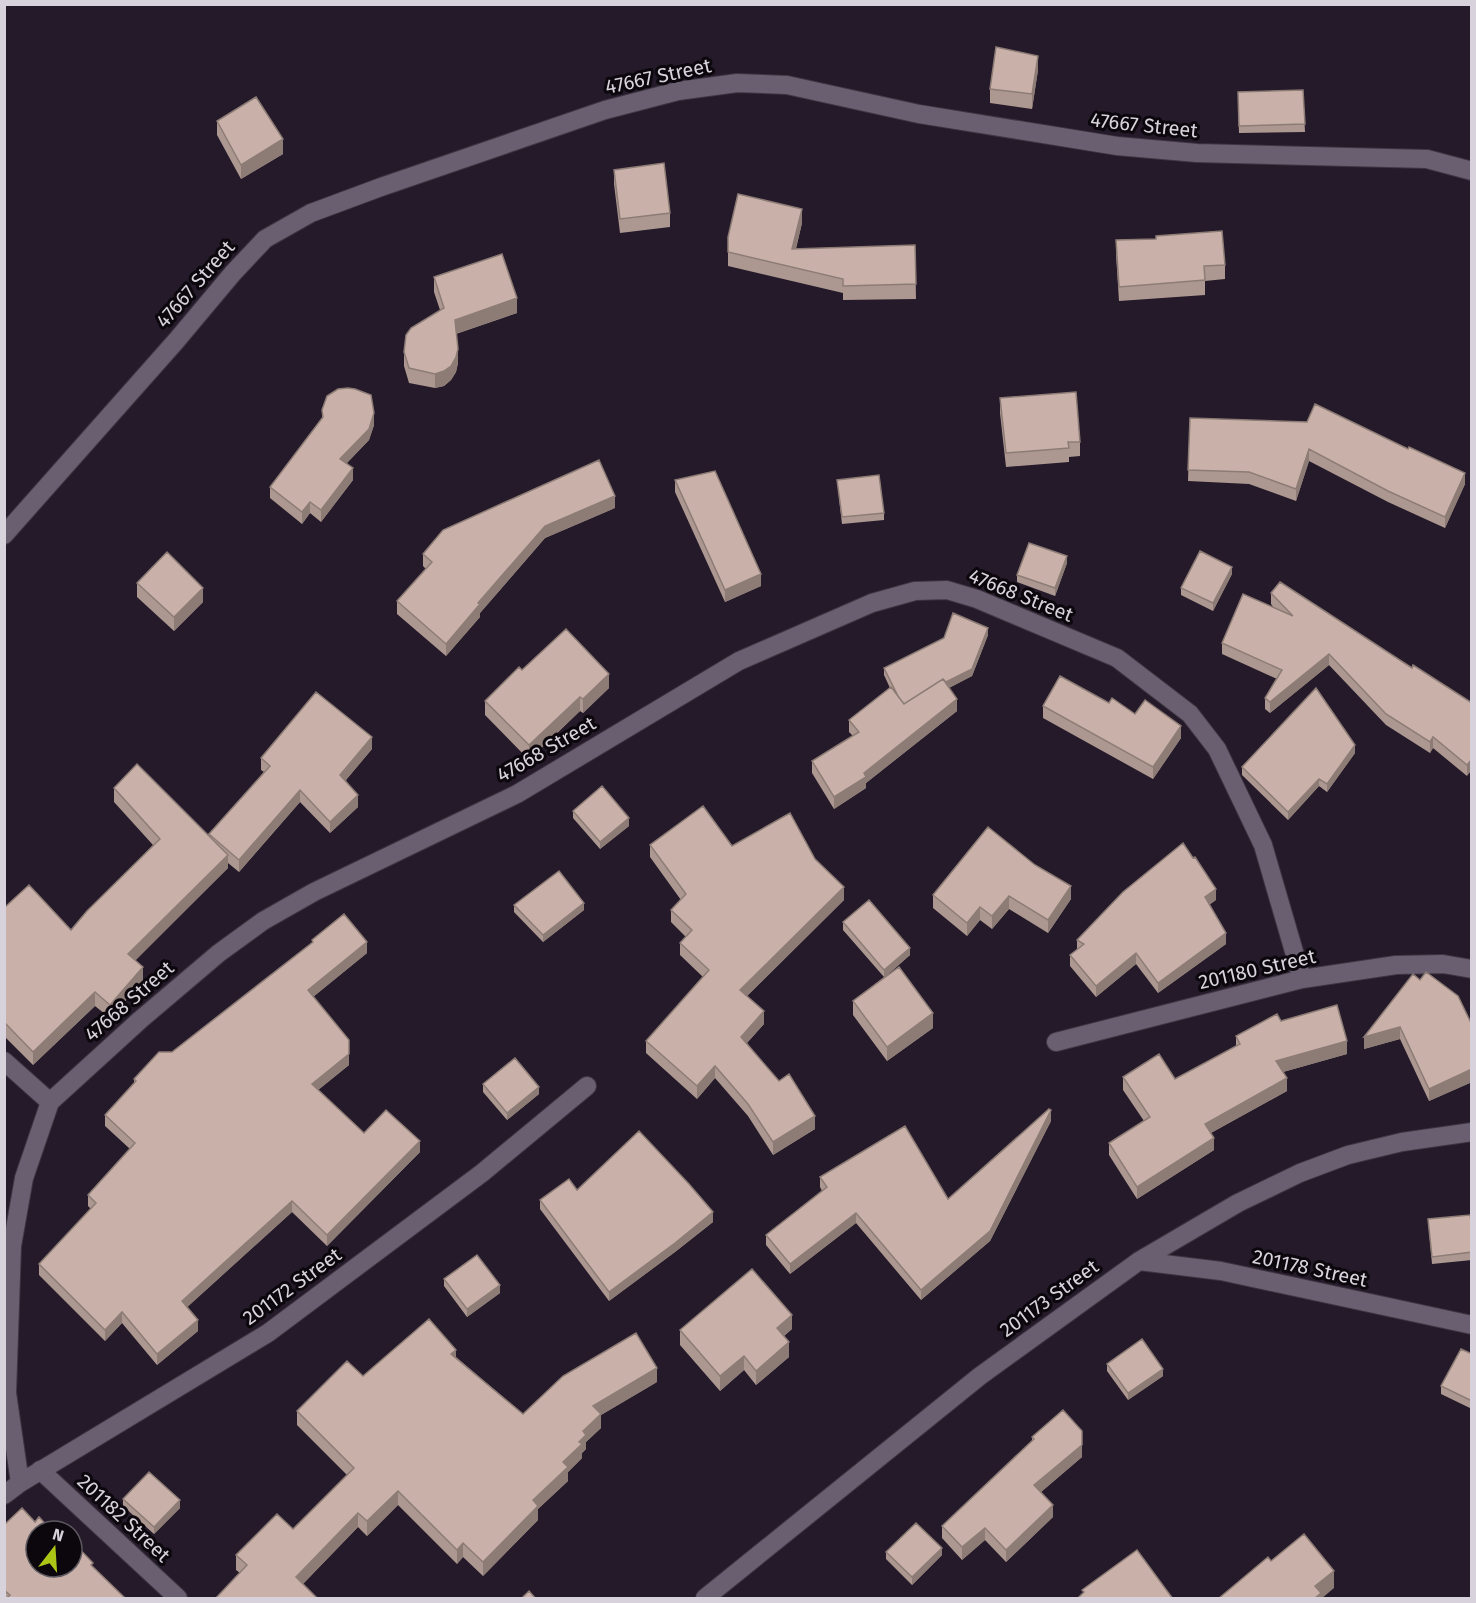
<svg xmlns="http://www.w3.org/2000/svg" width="1476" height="1603" font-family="'Fira Sans',sans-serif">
<rect width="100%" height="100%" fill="#241a29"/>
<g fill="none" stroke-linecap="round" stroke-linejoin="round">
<defs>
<path id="lane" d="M 40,1470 L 178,1598"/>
<path id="street" d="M 4,535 L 176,341 L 233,273 L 265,239 L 311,213 L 381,187 L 605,110 L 678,91 L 737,83 L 787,85 L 919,114 L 1117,146 L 1197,153 L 1427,159 L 1472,171
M 1056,1042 L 1302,979 L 1396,965 L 1443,964 L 1472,969
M 4,1061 L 50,1102
M 1139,1261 L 1221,1271 L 1472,1325
M 20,1483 L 7,1393 L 12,1246 L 24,1178 L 50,1102 L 140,1020 L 219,953 L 263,921 L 314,892 L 517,794 L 739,661 L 872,603 L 915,591 L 947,590 L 977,599 L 1117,658 L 1190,714 L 1217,749 L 1263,845 L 1302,979
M 4,1495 L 20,1483 L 268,1333 L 482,1173 L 587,1086
M 705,1598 L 980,1376 L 1139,1261 L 1238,1203 L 1300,1173 L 1348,1155 L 1402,1142 L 1472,1132"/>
</defs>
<use href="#lane" stroke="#3e3642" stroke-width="20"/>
<use href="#street" stroke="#3e3642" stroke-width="20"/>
<use href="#lane" stroke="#6a5f71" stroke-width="18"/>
<use href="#street" stroke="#6a5f71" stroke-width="18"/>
</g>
<path fill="#ad9891" d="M 1038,70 L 1032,109 L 990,103 L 990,89 Z
M 1303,90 L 1305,132 L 1239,133 L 1238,92 Z
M 217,121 L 283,154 L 241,179 L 217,135 Z
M 614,170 L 670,213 L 670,227 L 620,233 L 614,184 Z
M 802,223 L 796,249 L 915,245 L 916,299 L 843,300 L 843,293 L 728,266 L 728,237 Z
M 1116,240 L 1225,265 L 1225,279 L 1205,281 L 1205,295 L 1119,301 L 1116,254 Z
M 434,277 L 517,313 L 456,334 L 458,363 L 456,372 L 451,380 L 444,386 L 435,388 L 409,383 L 404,366 L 404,352 L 440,310 L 434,292 Z
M 1000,398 L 1080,442 L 1080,456 L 1069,457 L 1069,462 L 1006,467 L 1000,413 Z
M 322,410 L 374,425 L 369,440 L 347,463 L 353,480 L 321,522 L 310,513 L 302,524 L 270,498 L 270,487 L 322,418 Z
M 1190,418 L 1465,484 L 1445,528 L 1388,502 L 1309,461 L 1296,501 L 1249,484 L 1188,481 Z
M 675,480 L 761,586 L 725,602 L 675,492 Z
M 837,480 L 884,513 L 884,520 L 842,524 Z
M 615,508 L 545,538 L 480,613 L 480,617 L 446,656 L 397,614 L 397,601 L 426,569 L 423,566 L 423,554 Z
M 1067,563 L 1055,596 L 1017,582 L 1017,575 Z
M 1232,574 L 1213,611 L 1181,595 L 1181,588 Z
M 137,583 L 203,602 L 174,631 L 137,597 Z
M 1271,593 L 1412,668 L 1472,703 L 1467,776 L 1433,748 L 1430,753 L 1386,725 L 1329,665 L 1270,713 L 1265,709 L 1265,698 L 1277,679 L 1222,654 L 1222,643 L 1274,608 L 1271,604 Z
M 988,635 L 972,676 L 949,688 L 957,711 L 866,783 L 866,788 L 834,809 L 812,773 L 812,761 L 853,736 L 849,732 L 849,720 L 890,688 L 884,675 L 884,668 Z
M 522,670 L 609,688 L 583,713 L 580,711 L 529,760 L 485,715 L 485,701 Z
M 1109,703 L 1181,738 L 1153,779 L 1043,718 L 1043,706 Z
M 372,749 L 346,780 L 358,807 L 330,833 L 300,802 L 239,872 L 228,863 L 228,868 L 135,960 L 143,981 L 110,1018 L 95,1006 L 33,1065 L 4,1036 L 4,908 L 71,930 L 153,845 L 114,802 L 114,788 L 209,836 L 209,834 L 264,772 L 261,770 L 261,758 Z
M 1355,753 L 1327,792 L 1319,786 L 1288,820 L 1242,775 L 1242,767 Z
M 573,811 L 629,826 L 600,849 L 573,818 Z
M 650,845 L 732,846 L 815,859 L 844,900 L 747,996 L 764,1024 L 747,1043 L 815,1129 L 773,1155 L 748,1116 L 715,1078 L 697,1099 L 646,1053 L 646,1041 L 703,977 L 680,955 L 680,943 L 686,937 L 671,922 L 671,910 L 681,900 L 650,857 Z
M 1035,865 L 1071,899 L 1048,933 L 1009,909 L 992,929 L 980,920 L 967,936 L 933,908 L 933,895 Z
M 1216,900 L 1209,905 L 1226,944 L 1158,993 L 1136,964 L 1096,997 L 1070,966 L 1070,955 L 1077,950 L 1077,940 Z
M 514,905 L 584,910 L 543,942 L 514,912 Z
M 843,922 L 910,955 L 886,976 L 933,1028 L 887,1061 L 853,1015 L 853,1001 L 884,977 L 843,930 Z
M 312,940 L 367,953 L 313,997 L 349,1065 L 318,1090 L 364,1133 L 420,1152 L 327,1246 L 292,1212 L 187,1307 L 198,1331 L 157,1365 L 122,1323 L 105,1341 L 39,1275 L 39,1264 L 91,1209 L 88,1206 L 88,1195 L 130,1149 L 105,1126 L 105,1115 L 134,1084 L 134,1079 L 172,1052 L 312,943 Z
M 1413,974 L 1472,1025 L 1472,1082 L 1429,1101 L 1400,1039 L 1364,1049 Z
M 1281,1021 L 1347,1054 L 1283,1072 L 1287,1091 L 1211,1133 L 1214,1150 L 1137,1199 L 1109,1155 L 1109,1143 L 1144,1121 L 1123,1090 L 1123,1077 L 1175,1079 L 1236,1046 L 1236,1036 Z
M 483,1084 L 539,1094 L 507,1120 L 483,1092 Z
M 1051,1121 L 990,1241 L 921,1300 L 856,1223 L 790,1274 L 766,1245 L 766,1235 L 822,1191 L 820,1187 L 820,1177 L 948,1199 Z
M 577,1190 L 713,1222 L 675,1252 L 609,1301 L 540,1209 L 540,1200 Z
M 1428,1219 L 1472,1226 L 1472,1260 L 1432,1264 Z
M 444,1279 L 500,1293 L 467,1317 L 444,1286 Z
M 792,1329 L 784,1336 L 789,1357 L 756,1385 L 744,1370 L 720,1391 L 680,1345 L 680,1330 Z
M 1472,1354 L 1472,1409 L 1441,1394 L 1441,1386 Z
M 456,1357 L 523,1414 L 657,1382 L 601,1415 L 601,1428 L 586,1442 L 586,1449 L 582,1453 L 582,1458 L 568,1472 L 568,1481 L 538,1509 L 538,1520 L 483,1576 L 463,1557 L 457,1564 L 398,1505 L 367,1536 L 358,1527 L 303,1584 L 240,1573 L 236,1570 L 236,1555 L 293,1529 L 347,1475 L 297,1425 L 297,1411 L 363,1376 Z
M 1107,1364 L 1163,1376 L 1128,1400 L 1107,1371 Z
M 1032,1437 L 1082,1457 L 1041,1492 L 1053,1517 L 1006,1562 L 985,1540 L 962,1560 L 942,1538 L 942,1526 L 1032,1441 Z
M 123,1499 L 180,1508 L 154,1534 L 123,1506 Z
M 4,1525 L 36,1531 L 93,1568 L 126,1599 L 4,1599 Z
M 886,1552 L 942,1555 L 912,1585 L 886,1559 Z"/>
<path fill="#8d7c76" d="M 1038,56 L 1038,70 L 1032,109 L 1032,94 Z
M 283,139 L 283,154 L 241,179 L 241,165 Z
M 802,209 L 802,223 L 792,263 L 792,249 Z
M 517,298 L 517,313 L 455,334 L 455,320 Z
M 458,349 L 458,363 L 456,372 L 451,380 L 444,386 L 435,388 L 435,374 Z
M 374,413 L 374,425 L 369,440 L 340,470 L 340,459 Z
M 1309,449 L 1309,461 L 1296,501 L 1296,489 Z
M 353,468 L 353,480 L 321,522 L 321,510 Z
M 1465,473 L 1465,484 L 1445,528 L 1445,517 Z
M 615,496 L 615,508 L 545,538 L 480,613 L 480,617 L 446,656 L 446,644 L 478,603 L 545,526 Z
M 310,502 L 310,513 L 302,524 L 302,512 Z
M 1067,556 L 1067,563 L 1055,596 L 1055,588 Z
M 1232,567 L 1232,574 L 1213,611 L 1213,603 Z
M 761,574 L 761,586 L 725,602 L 725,590 Z
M 203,588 L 203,602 L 174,631 L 174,617 Z
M 988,628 L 988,635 L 972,676 L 902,712 Z
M 1329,654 L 1329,665 L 1270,713 L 1270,702 Z
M 609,674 L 609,688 L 583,713 L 583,699 Z
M 580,697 L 580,711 L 529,760 L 529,745 Z
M 957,699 L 957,711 L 866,783 L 866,788 L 834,809 L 834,797 Z
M 1181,726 L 1181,738 L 1153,779 L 1153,767 Z
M 372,737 L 372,749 L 340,787 L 340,775 Z
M 1433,737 L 1433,748 L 1430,753 L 1430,742 Z
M 1355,745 L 1355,753 L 1327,792 L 1327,784 Z
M 1472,759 L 1472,770 L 1467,776 L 1467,765 Z
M 1319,779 L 1319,786 L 1288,820 L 1288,812 Z
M 300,790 L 300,802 L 239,872 L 239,860 Z
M 358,795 L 358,807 L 330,833 L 330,822 Z
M 629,818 L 629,826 L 600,849 L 600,842 Z
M 228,855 L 228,868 L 128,968 L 128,954 Z
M 1071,886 L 1071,899 L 1048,933 L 1048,920 Z
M 844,887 L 844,900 L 740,1003 L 740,990 Z
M 1216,889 L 1216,900 L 1205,907 L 1205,897 Z
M 1009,896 L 1009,909 L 992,929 L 992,916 Z
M 584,903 L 584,910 L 543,942 L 543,935 Z
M 980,907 L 980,920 L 967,936 L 967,923 Z
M 1226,933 L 1226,944 L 1158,993 L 1158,983 Z
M 367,942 L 367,953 L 308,1001 L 308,990 Z
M 910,948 L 910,955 L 884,978 L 884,970 Z
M 1136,953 L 1136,964 L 1096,997 L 1096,986 Z
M 143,967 L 143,981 L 110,1018 L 110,1005 Z
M 95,992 L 95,1006 L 33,1065 L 33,1052 Z
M 764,1011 L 764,1024 L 741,1049 L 741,1037 Z
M 933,1013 L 933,1028 L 887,1061 L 887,1047 Z
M 1400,1027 L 1400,1039 L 1364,1049 L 1364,1037 Z
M 1347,1041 L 1347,1054 L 1276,1074 L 1276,1061 Z
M 349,1054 L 349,1065 L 312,1095 L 312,1084 Z
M 715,1066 L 715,1078 L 697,1099 L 697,1086 Z
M 1472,1069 L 1472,1082 L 1429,1101 L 1429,1089 Z
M 1287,1078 L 1287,1091 L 1205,1136 L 1205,1124 Z
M 539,1087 L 539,1094 L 507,1120 L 507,1113 Z
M 1051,1110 L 1051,1121 L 990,1241 L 921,1300 L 921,1290 Z
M 815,1116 L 815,1129 L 773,1155 L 773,1142 Z
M 1214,1138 L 1214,1150 L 1137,1199 L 1137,1187 Z
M 420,1141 L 420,1152 L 327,1246 L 327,1235 Z
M 292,1201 L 292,1212 L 182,1312 L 182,1301 Z
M 713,1212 L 713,1222 L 675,1252 L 609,1301 L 609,1292 Z
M 856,1213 L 856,1223 L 790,1274 L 790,1264 Z
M 500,1285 L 500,1293 L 467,1317 L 467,1309 Z
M 122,1312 L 122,1323 L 105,1341 L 105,1330 Z
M 792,1315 L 792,1329 L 777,1342 L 777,1328 Z
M 198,1320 L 198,1331 L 157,1365 L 157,1354 Z
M 789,1342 L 789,1357 L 756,1385 L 756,1371 Z
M 456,1350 L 456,1364 L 451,1354 Z
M 744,1356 L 744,1370 L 720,1391 L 720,1376 Z
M 657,1368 L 657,1382 L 601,1415 L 601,1428 L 586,1442 L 586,1449 L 582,1453 L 582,1458 L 568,1472 L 568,1481 L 538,1509 L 538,1520 L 483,1576 L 483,1562 L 579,1442 L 593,1406 Z
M 1163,1369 L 1163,1376 L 1128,1400 L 1128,1393 Z
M 1082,1445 L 1082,1457 L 1034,1498 L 1034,1485 Z
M 398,1491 L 398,1505 L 367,1536 L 367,1521 Z
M 180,1500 L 180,1508 L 154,1534 L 154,1527 Z
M 1053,1505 L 1053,1517 L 1006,1562 L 1006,1550 Z
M 358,1513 L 358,1527 L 296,1591 L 296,1577 Z
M 985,1528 L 985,1540 L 962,1560 L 962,1547 Z
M 463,1543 L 463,1557 L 457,1564 L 457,1550 Z
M 942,1548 L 942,1555 L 912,1585 L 912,1577 Z
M 1334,1571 L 1334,1588 L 1321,1599 L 1314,1599 L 1315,1586 Z"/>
<path fill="#c9b1a9" stroke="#8d7c76" stroke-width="1.5" d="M 996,47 L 1038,56 L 1032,94 L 990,89 Z
M 1303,90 L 1305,124 L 1239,126 L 1238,92 Z
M 256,97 L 283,139 L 241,165 L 217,121 Z
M 664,163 L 670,213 L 620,219 L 614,170 Z
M 738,194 L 802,209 L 792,249 L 915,245 L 916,284 L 843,286 L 843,279 L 728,252 L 728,237 Z
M 1222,231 L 1225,265 L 1204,266 L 1205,280 L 1119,287 L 1116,240 L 1156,239 L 1156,236 Z
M 502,254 L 517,298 L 455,320 L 458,349 L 456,357 L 451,366 L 444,371 L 435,374 L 409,368 L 404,352 L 406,335 L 411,328 L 444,308 L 434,277 Z
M 348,388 L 355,389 L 371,395 L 374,413 L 369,429 L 340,459 L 353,468 L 321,510 L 310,502 L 302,512 L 270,487 L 323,417 L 322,410 L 327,396 L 338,389 Z
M 1076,392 L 1080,442 L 1068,442 L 1069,448 L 1006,453 L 1000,398 Z
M 1315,404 L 1408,449 L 1409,447 L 1465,473 L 1445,517 L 1388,491 L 1309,449 L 1296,489 L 1249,472 L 1188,470 L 1190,418 L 1307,422 Z
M 599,460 L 615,496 L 545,526 L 478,603 L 480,604 L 446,644 L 397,601 L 432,562 L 423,554 L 443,530 Z
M 715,471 L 761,574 L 725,590 L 675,480 Z
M 879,475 L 884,513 L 842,517 L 837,480 Z
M 1029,543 L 1067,556 L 1055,588 L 1017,575 Z
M 1200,551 L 1232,567 L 1213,603 L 1181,588 Z
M 167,552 L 203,588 L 174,617 L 137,583 Z
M 1280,582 L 1412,668 L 1413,665 L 1472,703 L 1472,759 L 1467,765 L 1433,737 L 1430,742 L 1386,714 L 1329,654 L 1270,702 L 1265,698 L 1282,670 L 1222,643 L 1243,594 L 1293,616 L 1271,593 Z
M 953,613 L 988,628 L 972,669 L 946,682 L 943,679 L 904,704 L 898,696 L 884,668 L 944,638 Z
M 566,629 L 609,674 L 583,699 L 580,697 L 529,745 L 485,701 L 519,667 L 522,670 Z
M 1060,676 L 1109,703 L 1112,698 L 1135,714 L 1145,700 L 1181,726 L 1153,767 L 1043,706 Z
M 943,679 L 957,699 L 864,773 L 866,777 L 834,797 L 812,761 L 859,732 L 849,720 L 891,687 L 904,704 Z
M 1316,688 L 1355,745 L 1327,784 L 1319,779 L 1288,812 L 1242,767 Z
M 316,692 L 372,737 L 340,775 L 358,795 L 330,822 L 300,790 L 239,860 L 209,834 L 270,766 L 261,758 Z
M 137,764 L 228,855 L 128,954 L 143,967 L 110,1005 L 95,992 L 33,1052 L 4,1022 L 4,908 L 29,885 L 71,930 L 87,911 L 160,839 L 114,788 Z
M 602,786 L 629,818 L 600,842 L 573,811 Z
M 703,806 L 732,846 L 790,813 L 815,859 L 844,887 L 740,990 L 764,1011 L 741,1037 L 779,1081 L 789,1074 L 815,1116 L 773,1142 L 748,1104 L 715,1066 L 697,1086 L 646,1041 L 709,970 L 680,943 L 692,930 L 671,910 L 686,894 L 650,845 Z
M 988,827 L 1035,865 L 1071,886 L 1048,920 L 1009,896 L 992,916 L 980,907 L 967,923 L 933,895 Z
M 1183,843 L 1193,858 L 1195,857 L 1216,889 L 1205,897 L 1226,933 L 1158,983 L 1136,953 L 1096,986 L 1070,955 L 1084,944 L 1077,940 L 1123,892 Z
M 559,871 L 584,903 L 543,935 L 514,905 Z
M 869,900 L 910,948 L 884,970 L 843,922 Z
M 344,914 L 367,942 L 308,990 L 349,1040 L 349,1054 L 312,1084 L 364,1133 L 386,1110 L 420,1141 L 327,1235 L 292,1201 L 182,1301 L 198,1320 L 157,1354 L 122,1312 L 105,1330 L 39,1264 L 96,1203 L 88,1195 L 135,1143 L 105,1115 L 136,1081 L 134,1079 L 159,1052 L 172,1052 L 313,942 L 312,940 Z
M 899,967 L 933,1013 L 887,1047 L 853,1001 Z
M 1426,972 L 1458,996 L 1472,1025 L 1472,1069 L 1429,1089 L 1400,1027 L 1364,1037 L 1413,974 L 1420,980 Z
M 1337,1005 L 1347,1041 L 1276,1061 L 1287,1078 L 1205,1124 L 1214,1138 L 1137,1187 L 1109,1143 L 1150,1117 L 1123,1077 L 1159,1054 L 1175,1079 L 1240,1044 L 1236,1036 L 1277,1014 L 1281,1021 Z
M 515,1058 L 539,1087 L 507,1113 L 483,1084 Z
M 1049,1109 L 1051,1110 L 990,1231 L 921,1290 L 856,1213 L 790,1264 L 766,1235 L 827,1187 L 820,1177 L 905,1126 L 948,1199 Z
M 639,1131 L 689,1184 L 713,1212 L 675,1243 L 609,1292 L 540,1200 L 569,1179 L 577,1190 Z
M 1470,1215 L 1472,1226 L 1472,1252 L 1432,1257 L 1428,1219 Z
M 477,1255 L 500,1285 L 467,1309 L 444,1279 Z
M 752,1269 L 792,1315 L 777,1328 L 789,1342 L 756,1371 L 744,1356 L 720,1376 L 680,1330 Z
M 429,1319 L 456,1350 L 451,1354 L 523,1414 L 563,1376 L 636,1333 L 657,1368 L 593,1406 L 601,1414 L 583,1431 L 586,1435 L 579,1442 L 582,1444 L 563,1462 L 568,1467 L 533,1500 L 538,1506 L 483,1562 L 463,1543 L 457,1550 L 398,1491 L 367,1521 L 358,1513 L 296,1577 L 318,1599 L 215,1599 L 247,1565 L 236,1555 L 277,1514 L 293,1529 L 354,1468 L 297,1411 L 347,1361 L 363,1376 Z
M 1142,1339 L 1163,1369 L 1128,1393 L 1107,1364 Z
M 1461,1349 L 1472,1354 L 1472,1401 L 1441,1386 Z
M 1063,1410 L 1082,1431 L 1082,1445 L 1034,1485 L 1053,1505 L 1006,1550 L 985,1528 L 962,1547 L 942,1526 L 1034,1439 L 1032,1437 Z
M 149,1472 L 180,1500 L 154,1527 L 123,1499 Z
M 22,1508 L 35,1522 L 39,1517 L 52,1531 L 36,1531 L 36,1567 L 72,1567 L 72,1541 L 93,1563 L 91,1565 L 126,1599 L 6,1599 L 10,1595 L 4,1590 L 4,1525 Z
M 916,1523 L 942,1548 L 912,1577 L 886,1552 Z
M 1304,1534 L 1334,1571 L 1315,1586 L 1321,1593 L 1314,1599 L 1218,1599 L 1268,1557 L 1271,1561 Z
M 1137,1550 L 1173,1599 L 1077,1599 L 1084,1592 L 1082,1590 Z
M 529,1591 L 536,1599 L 521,1599 Z"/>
<g text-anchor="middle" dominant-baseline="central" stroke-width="6" stroke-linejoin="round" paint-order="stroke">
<g font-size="20" fill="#d8d2dc" stroke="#0b070d">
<text transform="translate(658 76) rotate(-12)">47667 Street</text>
<text transform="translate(1144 125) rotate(6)">47667 Street</text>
<text transform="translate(195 284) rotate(-49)">47667 Street</text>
<text transform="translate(1021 595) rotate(22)">47668 Street</text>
<text transform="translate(546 749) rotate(-30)">47668 Street</text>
<text transform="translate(1257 969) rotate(-13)">201180 Street</text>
<text transform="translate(129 1001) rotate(-41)">47668 Street</text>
<text transform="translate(1310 1268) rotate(12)">201178 Street</text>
<text transform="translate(292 1286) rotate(-36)">201172 Street</text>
<text transform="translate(1049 1298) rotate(-36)">201173 Street</text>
<text transform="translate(124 1518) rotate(43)">201182 Street</text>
</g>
</g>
<rect width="1476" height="1603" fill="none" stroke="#d8d2dc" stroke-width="12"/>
<g transform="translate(54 1549) rotate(17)"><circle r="28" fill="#0b070d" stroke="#5d5860" stroke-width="1.5"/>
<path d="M0-4.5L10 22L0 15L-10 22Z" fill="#abc615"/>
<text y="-9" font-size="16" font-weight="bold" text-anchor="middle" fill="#d8d2dc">N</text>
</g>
</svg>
